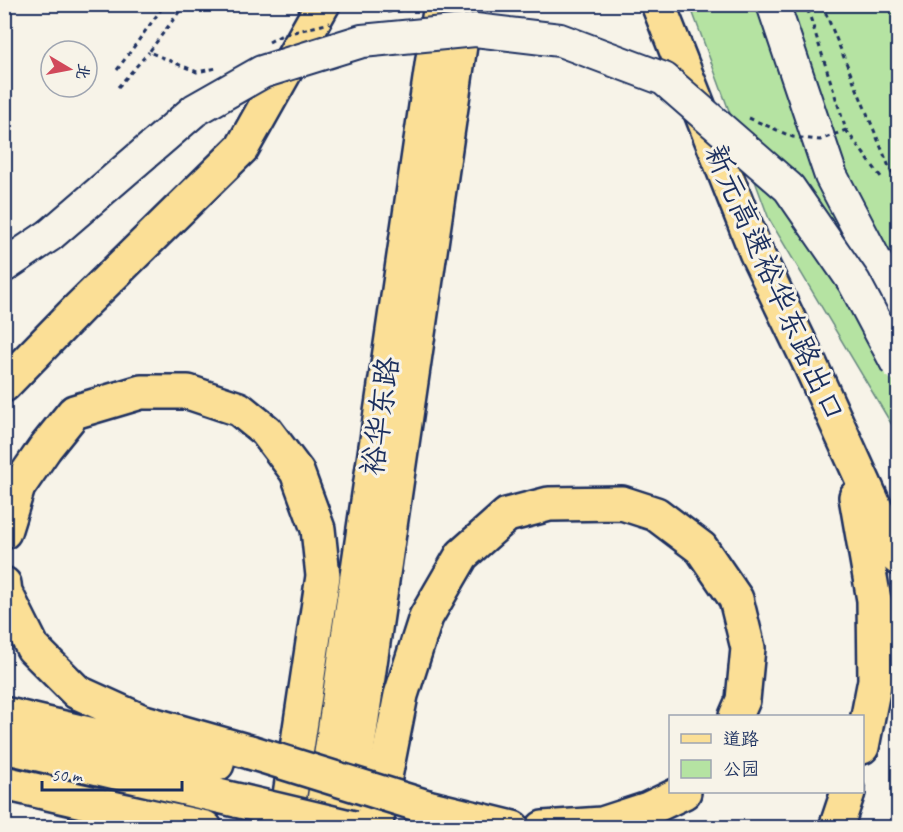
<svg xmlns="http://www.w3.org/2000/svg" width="903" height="832" font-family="Caveat,'LXGW WenKai TC',sans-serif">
<rect width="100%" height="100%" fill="#f7f3e8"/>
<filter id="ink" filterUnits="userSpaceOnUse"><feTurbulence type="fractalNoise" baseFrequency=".0167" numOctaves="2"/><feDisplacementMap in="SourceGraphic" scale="12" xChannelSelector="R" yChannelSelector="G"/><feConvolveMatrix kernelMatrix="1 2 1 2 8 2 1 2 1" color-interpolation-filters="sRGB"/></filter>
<g filter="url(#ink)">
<path fill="#b5e3a2" stroke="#688980" stroke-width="1.5" d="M 690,5 L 898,5 L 898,435 L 769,219 Z"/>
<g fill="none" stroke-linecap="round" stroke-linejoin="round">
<defs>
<path id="secondary" d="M 773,4 L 831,176 L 898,304
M 4,266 L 50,235"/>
<path id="primary" d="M 320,828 L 441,4
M 346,828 L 466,4"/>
<path id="trunk" d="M 658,4 L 756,252 L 810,364 L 898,558
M 4,385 L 79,308 L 242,148 L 323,4
M 856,497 L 874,600 L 875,680 L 862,747
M 4,532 L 18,487 L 45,448 L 74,412 L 141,392 L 188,392 L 239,409 L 266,431 L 297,472 L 318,529 L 323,576 L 285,828
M 4,584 L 5,592 L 33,648 L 77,692 L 141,721 L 250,752
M 4,714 L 217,764
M 4,746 L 240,801
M 4,783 L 117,809 L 205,828
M 427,807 L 513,828
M 375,828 L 401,695 L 426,617 L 462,555 L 507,515 L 549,504 L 622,503 L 656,514 L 701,548 L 736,599 L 748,648 L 743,700 L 736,716
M 543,828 L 602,824 L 648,809 L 684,792
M 836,828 L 848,792"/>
</defs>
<use href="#secondary" stroke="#1b2f5e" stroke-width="36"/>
<use href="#primary" stroke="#1b2f5e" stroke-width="38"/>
<use href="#trunk" stroke="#1b2f5e" stroke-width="38"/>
<path stroke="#1b2f5e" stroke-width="3" stroke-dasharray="4.5 4.5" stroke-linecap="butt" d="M 822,4 L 892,174
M 117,70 L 165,4
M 118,87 L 149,52
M 846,130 L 881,177"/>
<use href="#secondary" stroke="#f7f3e8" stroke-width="32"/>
<use href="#primary" stroke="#fbdf96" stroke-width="33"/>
<use href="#trunk" stroke="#fbdf96" stroke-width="33"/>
<defs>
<path id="secondary-bridge" d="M 50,235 L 195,110 L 262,72 L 362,41 L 475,30 L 560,40 L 664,79 L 789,188 L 854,282 L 898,365"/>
<path id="trunk-bridge" d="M 250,752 L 427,807
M 240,801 L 354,828"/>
</defs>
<use href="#secondary-bridge" stroke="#1b2f5e" stroke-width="36" stroke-linecap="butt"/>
<use href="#trunk-bridge" stroke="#1b2f5e" stroke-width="38" stroke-linecap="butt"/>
<path stroke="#1b2f5e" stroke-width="3" stroke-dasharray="4.5 4.5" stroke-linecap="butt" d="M 185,4 L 149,52 L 197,72 L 217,68
M 387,12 L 428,8
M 269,42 L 282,35 L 330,23
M 749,118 L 793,137 L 820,140 L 846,130 L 806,4"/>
<use href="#secondary-bridge" stroke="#f7f3e8" stroke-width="32"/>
<use href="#trunk-bridge" stroke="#fbdf96" stroke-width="33"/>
</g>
</g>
<g text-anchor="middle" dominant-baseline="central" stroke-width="6" stroke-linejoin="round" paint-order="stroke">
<g font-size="30" fill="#1b2f5e" stroke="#f7f3e8">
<text transform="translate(775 283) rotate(66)">新元高速裕华东路出口</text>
<text transform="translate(380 416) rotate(-82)">裕华东路</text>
</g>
</g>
<rect width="903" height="832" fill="none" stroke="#f7f3e8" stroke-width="24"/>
<rect x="12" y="12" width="879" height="808" fill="none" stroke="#1b2f5e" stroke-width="2" filter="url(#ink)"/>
<rect x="669" y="715" width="195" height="78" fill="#f7f3e8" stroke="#9fa5b1" stroke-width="1.5"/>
<rect x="681" y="734" width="30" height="9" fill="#fbdf96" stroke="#9fa5b1" stroke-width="1.5"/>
<text x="723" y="745" font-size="18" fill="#1b2f5e">道路</text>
<rect x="681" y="760" width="30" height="18" fill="#b5e3a2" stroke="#9fa5b1" stroke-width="1.5"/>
<text x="723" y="775" font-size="18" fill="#1b2f5e">公园</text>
<g transform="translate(69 69) rotate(100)"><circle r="28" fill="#f7f3e8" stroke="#9fa5b1" stroke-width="1.5"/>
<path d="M0-4.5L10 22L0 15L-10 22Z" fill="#d1495b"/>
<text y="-9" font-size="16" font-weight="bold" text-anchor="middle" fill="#1b2f5e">北</text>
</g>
<path d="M42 781v9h140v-9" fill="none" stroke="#1b2f5e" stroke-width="3"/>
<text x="51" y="781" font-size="18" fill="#1b2f5e" stroke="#f7f3e8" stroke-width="4.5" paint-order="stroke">50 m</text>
</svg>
